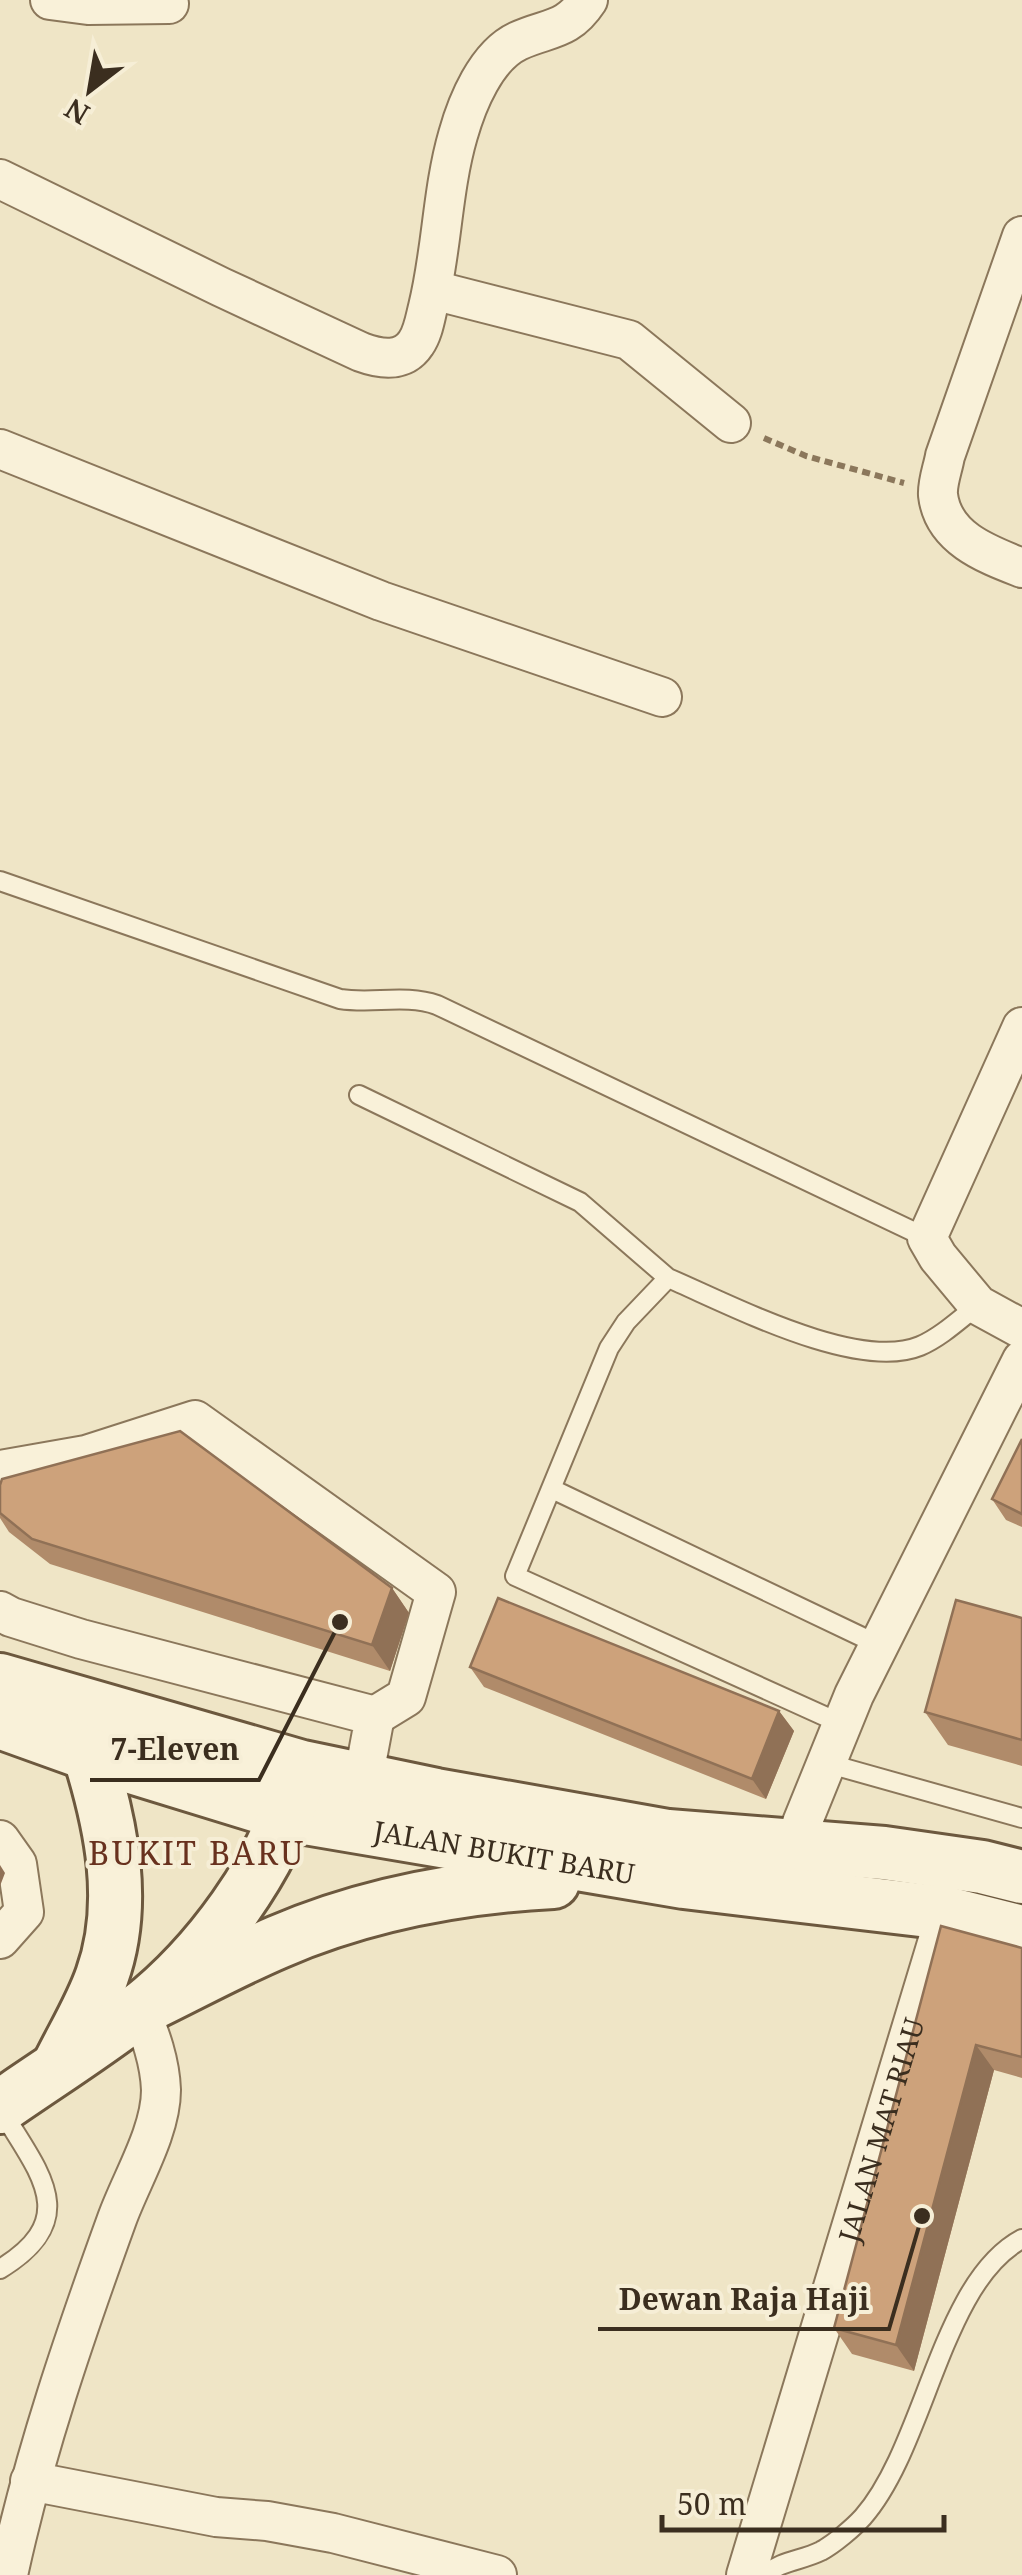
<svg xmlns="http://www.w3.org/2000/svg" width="1022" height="2575" font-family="'Noto Serif',serif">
<rect width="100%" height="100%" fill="#efe5c6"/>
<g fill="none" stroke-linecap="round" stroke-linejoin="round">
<defs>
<path id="service" d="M 0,881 L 340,999 C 373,1004 405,994 437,1005 L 927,1238
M 359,1095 L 580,1202 L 668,1278
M 552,1489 L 879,1645
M 842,1724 L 515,1576 L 609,1348 L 626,1322 L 668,1278 C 729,1304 857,1372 920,1346 C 941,1337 960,1319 978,1305
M 826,1763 L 1022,1818
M 0,2269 C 84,2218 38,2172 0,2108
M 765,2575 C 782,2560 801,2561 821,2551 C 834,2544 853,2528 863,2517 C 926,2445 941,2282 1022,2239"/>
<g id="minor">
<path d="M 50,0 L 88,5 L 169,4"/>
<path d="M 0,179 L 221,287 L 361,352 C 380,359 403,363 416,343 C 423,333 425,319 428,307 C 442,251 442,190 458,135 C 467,103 486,56 518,41 C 548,27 567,32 588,0"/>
<path d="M 1022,236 L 945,456 C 943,468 937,483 938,495 C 943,538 986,554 1022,568"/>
<path d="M 433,290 L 629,340 L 731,423"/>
<path d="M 0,449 L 381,601 L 662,697"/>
<path d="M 1022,1027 L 927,1238 L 938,1257 L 978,1305 L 1022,1329"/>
<path d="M 0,1470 L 86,1455 L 195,1420 L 436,1592 L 406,1697 L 375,1716"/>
<path d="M 0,1611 L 11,1617 L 81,1639 L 375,1716 L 363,1780"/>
<path d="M 0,1840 L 17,1864 L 24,1912 L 0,1939"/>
<path d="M 796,1869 L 802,1823 L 854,1695 L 1022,1360"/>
<path d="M 30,2481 L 216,2517 L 267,2521 L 333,2533 L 497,2575"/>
<path d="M 8,2575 C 34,2454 75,2335 117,2219 C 131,2180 161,2132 161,2090 C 160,2061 150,2035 140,2009"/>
<path id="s1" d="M 746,2575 L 941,1930"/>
</g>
<g id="secondary">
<path d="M 0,1680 L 302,1767 L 436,1795 L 668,1836 L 884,1853 L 982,1867 L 1022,1877"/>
<path id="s2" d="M 0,1722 L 89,1754 L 288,1815 L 684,1882 L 946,1913 L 1022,1932"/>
<path d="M 140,2009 C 186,1987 231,1962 278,1942 C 364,1905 460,1887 553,1882"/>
<path d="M 61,2061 C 75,2033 92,2005 102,1976 C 128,1904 111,1824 89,1754"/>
<path d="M 0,2107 C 46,2075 94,2045 138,2011 C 207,1957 274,1866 297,1782"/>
</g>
</defs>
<use href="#service" stroke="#8b775b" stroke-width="22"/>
<use href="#minor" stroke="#8b775b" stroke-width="42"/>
<use href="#secondary" stroke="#6c583e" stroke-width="58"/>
<path stroke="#8b775b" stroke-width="6" stroke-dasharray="8 5" stroke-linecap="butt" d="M 764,438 L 806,456 L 904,483"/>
<use href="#service" stroke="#f9f1d9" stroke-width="18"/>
<use href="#minor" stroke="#f9f1d9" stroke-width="38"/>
<use href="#secondary" stroke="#f9f1d9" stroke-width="52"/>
</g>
<path fill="#b08b6a" d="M 1022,1439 L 1022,1527 L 1006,1520 L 992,1499 Z
M 0,1485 L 392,1588 L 409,1613 L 390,1671 L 50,1564 L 9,1532 L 0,1518 Z
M 1022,1618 L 1022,1766 L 948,1745 L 925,1712 Z
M 470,1667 L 779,1711 L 794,1731 L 766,1799 L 484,1687 Z
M 1022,1948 L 1022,2078 L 994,2070 L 914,2371 L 852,2354 L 834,2328 Z"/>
<path fill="#907156" d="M 392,1588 L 409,1613 L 390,1671 L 372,1645 Z
M 779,1711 L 794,1731 L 766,1799 L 752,1779 Z
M 0,1865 L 5,1873 L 0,1886 Z
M 976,2045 L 994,2070 L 914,2371 L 896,2345 Z"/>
<path fill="#cda27b" stroke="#907156" stroke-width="2.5" d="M 180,1431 L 392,1588 L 372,1645 L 32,1539 L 0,1513 L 0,1485 L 2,1479 Z
M 1022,1439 L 1022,1514 L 992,1499 Z
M 498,1598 L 779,1711 L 752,1779 L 470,1667 Z
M 956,1600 L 1022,1618 L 1022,1740 L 925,1712 Z
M 941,1926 L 1022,1948 L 1022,2057 L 976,2045 L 896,2345 L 834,2328 Z"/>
<g text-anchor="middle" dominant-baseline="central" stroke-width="8" stroke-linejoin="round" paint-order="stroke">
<g font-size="28" fill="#3b2e1f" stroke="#f6eed6">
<text stroke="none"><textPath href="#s2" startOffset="522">JALAN BUKIT BARU</textPath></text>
<text stroke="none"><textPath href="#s1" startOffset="465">JALAN MAT RIAU</textPath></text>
</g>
<g font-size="32" letter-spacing="2.5" fill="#68311e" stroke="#f6eed6">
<text x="197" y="1852">BUKIT BARU</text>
</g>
</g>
<path fill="none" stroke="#3b2e1f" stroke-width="4" d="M340 1622L259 1780H90M922 2216L889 2329H598"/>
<g fill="#3b2e1f" stroke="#f6eed6" stroke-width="4">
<circle cx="340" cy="1622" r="10"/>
<circle cx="922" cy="2216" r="10"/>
</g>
<g font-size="30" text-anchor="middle" font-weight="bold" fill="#3b2e1f" stroke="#f6eed6" stroke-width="8" stroke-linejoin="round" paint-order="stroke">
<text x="175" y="1760">7-Eleven</text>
<text x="744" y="2310">Dewan Raja Haji</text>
</g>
<g transform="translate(90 90) rotate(211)" stroke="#f6eed6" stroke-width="8" paint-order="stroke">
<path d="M0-8L18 38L0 25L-18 38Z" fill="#3b2e1f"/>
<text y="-15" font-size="28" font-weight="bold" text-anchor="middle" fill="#3b2e1f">N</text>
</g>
<path d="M662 2515v15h282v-15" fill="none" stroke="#3b2e1f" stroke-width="5"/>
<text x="677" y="2515" font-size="30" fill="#3b2e1f" stroke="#f6eed6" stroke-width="8" paint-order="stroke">50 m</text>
</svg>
